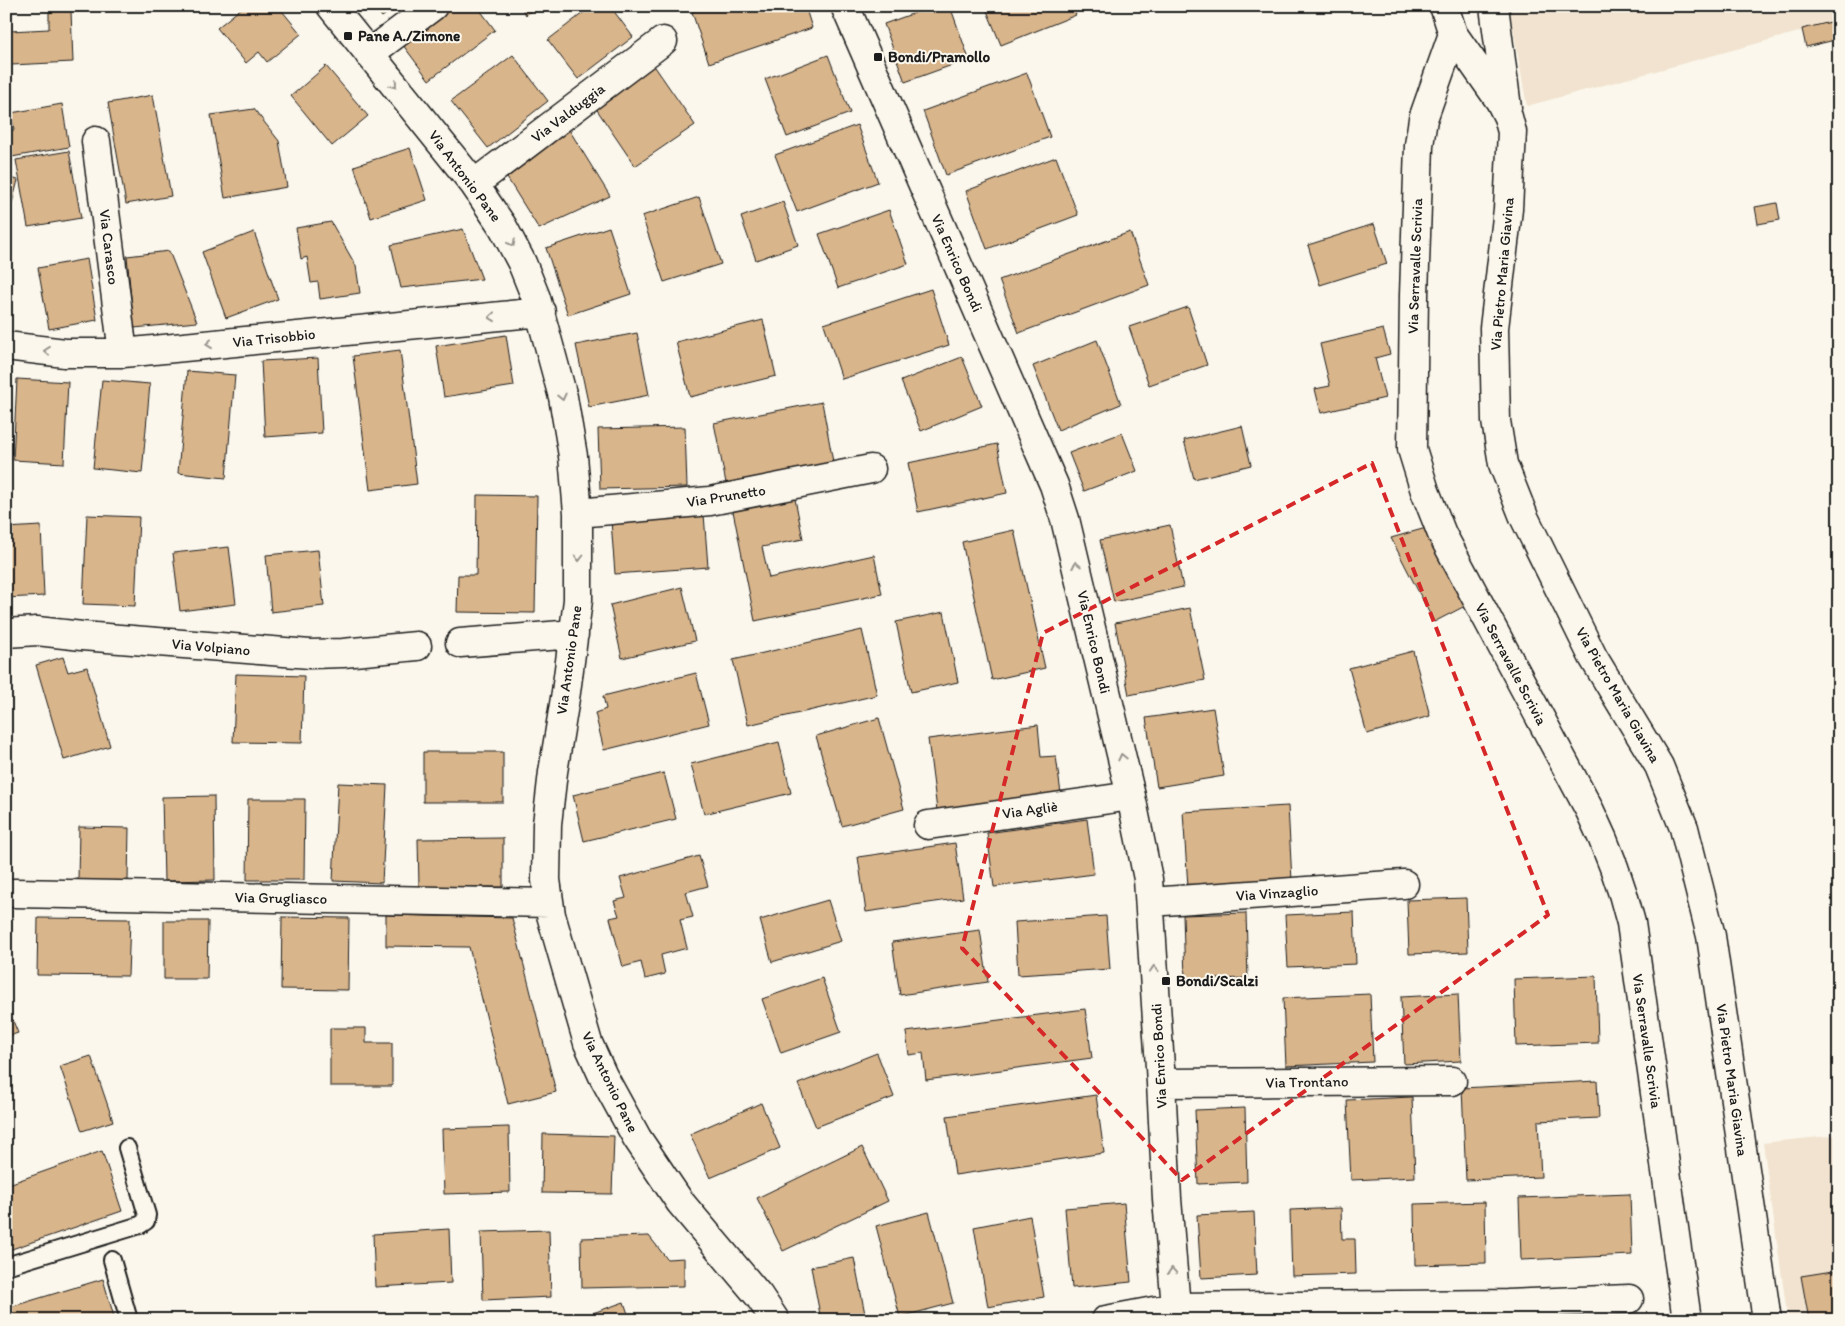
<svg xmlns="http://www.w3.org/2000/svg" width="1845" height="1326" font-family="Itim,sans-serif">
<rect width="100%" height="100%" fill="#fbf7ec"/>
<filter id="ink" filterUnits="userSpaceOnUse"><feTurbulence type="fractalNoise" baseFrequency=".02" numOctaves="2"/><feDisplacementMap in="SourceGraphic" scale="10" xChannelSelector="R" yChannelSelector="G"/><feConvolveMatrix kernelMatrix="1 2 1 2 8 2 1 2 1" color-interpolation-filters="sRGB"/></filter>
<g filter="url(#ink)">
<path fill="#f1e3cf" d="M 1509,6 L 1839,6 L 1839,21 L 1527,106 Z
M 1839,1135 L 1839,1320 L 1788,1320 L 1763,1143 Z"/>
<path fill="#d9b58b" stroke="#1c1c1c" d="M 244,6 L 278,6 L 301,34 L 267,62 L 259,52 L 246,63 L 217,28 Z
M 374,6 L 397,6 L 382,17 Z
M 446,6 L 477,6 L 495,30 L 429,80 L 400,41 Z
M 520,6 L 537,6 L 526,15 Z
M 592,6 L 610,6 L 633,37 L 578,79 L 548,40 Z
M 709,6 L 805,6 L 812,28 L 709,63 L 692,12 Z
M 934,6 L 950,6 L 969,59 L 905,82 L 884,24 Z
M 985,6 L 1072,6 L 1076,15 L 1001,45 Z
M 71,11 L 73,62 L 11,65 L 10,31 L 49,29 L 49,12 Z
M 1839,20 L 1839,39 L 1806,47 L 1802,29 Z
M 513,55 L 548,101 L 488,148 L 451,101 Z
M 828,55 L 850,113 L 787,137 L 765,79 Z
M 653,64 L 695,125 L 635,166 L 593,104 Z
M 326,66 L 368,116 L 332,146 L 291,96 Z
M 1027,73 L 1050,137 L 946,175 L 923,111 Z
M 153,95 L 171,196 L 126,204 L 108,103 Z
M 62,104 L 69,147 L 6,158 L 6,132 L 14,130 L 11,113 Z
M 254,109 L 279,141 L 287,187 L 225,198 L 211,115 Z
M 857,125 L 878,182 L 797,212 L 775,155 Z
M 568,128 L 610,196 L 539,229 L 504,173 Z
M 410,148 L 427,200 L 371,218 L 354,166 Z
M 69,151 L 81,218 L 28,227 L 16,160 Z
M 1056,157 L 1078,215 L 987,249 L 966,191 Z
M 6,177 L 18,180 L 6,227 Z
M 699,197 L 721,264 L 664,282 L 642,216 Z
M 783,202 L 798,245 L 756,260 L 741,217 Z
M 1777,203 L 1780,220 L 1758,224 L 1755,207 Z
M 889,210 L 908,264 L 838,288 L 819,234 Z
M 331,222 L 356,266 L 360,293 L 320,299 L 318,282 L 311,283 L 307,257 L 301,259 L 296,228 Z
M 1374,224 L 1387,264 L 1320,285 L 1308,245 Z
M 609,227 L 631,294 L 568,315 L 546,248 Z
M 463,229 L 482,279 L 401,288 L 391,245 Z
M 254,232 L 278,299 L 226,318 L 202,252 Z
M 1130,232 L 1149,285 L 1019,333 L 999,280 Z
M 169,251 L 197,322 L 134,328 L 127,256 Z
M 87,259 L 97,320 L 49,329 L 38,268 Z
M 931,289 L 949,345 L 842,379 L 824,324 Z
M 1188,307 L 1207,365 L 1149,385 L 1129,327 Z
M 763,320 L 776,376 L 690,397 L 676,342 Z
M 1383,329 L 1390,354 L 1375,358 L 1385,398 L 1321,413 L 1315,389 L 1330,386 L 1320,344 Z
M 637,333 L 649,395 L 589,407 L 576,345 Z
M 506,335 L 514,386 L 444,397 L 436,346 Z
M 1097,340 L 1121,404 L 1058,430 L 1033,366 Z
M 400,350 L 417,484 L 370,490 L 353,356 Z
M 962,357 L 982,406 L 921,431 L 901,381 Z
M 318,358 L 322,433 L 265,437 L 261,361 Z
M 187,371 L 235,375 L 226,478 L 178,473 Z
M 17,379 L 68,382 L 64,463 L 13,460 Z
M 102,380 L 150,384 L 142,473 L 93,468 Z
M 822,402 L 833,462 L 726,483 L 714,423 Z
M 1242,426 L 1251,465 L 1194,479 L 1184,440 Z
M 685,427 L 687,487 L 600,489 L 598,429 Z
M 1122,433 L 1137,471 L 1084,491 L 1069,453 Z
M 997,444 L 1007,493 L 918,512 L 908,463 Z
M 794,494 L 803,539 L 762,547 L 769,578 L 874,555 L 882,594 L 755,621 L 732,506 Z
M 477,495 L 537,496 L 535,613 L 457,612 L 458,575 L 476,575 Z
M 704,514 L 708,567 L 615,574 L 611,521 Z
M 87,515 L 139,517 L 135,606 L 83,604 Z
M 1170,525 L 1183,587 L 1114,602 L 1100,540 Z
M 41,526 L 44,596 L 6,598 L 6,528 Z
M 1426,528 L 1465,606 L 1434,622 L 1391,538 Z
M 1014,530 L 1045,668 L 992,680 L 962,542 Z
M 229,547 L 236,604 L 180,611 L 173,553 Z
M 318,550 L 324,606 L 271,612 L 266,555 Z
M 682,587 L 695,641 L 622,658 L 610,605 Z
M 1190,608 L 1205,680 L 1129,695 L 1115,623 Z
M 944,612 L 958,682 L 911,692 L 896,622 Z
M 862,630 L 877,695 L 748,725 L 733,660 Z
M 1413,651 L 1430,716 L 1367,734 L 1349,668 Z
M 63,657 L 68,672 L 87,667 L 110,746 L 64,760 L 36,665 Z
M 696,673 L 709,724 L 604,750 L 595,713 L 606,709 L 603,696 Z
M 236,674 L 304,676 L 302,743 L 233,742 Z
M 1213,708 L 1224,776 L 1157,787 L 1146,718 Z
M 879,718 L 904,809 L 842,826 L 816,736 Z
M 1038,725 L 1041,757 L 1056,756 L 1061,794 L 937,810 L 928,739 Z
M 779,742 L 791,793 L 704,814 L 691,764 Z
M 423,752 L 503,752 L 503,802 L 423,802 Z
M 664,773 L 676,819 L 584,841 L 573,795 Z
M 338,783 L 387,785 L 382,883 L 333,881 Z
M 214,796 L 215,880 L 164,881 L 162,797 Z
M 248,799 L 305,799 L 304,880 L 247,880 Z
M 1288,806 L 1292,881 L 1188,887 L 1183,812 Z
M 1087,819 L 1094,874 L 994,887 L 987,833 Z
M 79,827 L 129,828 L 128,881 L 78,881 Z
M 503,838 L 503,887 L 419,887 L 418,839 Z
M 955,843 L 963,898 L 866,912 L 858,857 Z
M 699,856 L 708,886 L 686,892 L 693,917 L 680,920 L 687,948 L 661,955 L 665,974 L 645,979 L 641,962 L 623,967 L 610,918 L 619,916 L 614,901 L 626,898 L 620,878 Z
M 1466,898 L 1468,952 L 1409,954 L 1407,900 Z
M 828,900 L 841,941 L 772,962 L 760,920 Z
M 1354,912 L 1356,964 L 1288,967 L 1285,915 Z
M 1246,913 L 1248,978 L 1185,980 L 1183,915 Z
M 386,915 L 512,918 L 556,1092 L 508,1104 L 469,947 L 386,946 Z
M 1106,916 L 1110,969 L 1018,975 L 1015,922 Z
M 282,917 L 349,918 L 348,990 L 281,989 Z
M 38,918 L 130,919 L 128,976 L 37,975 Z
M 164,921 L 208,921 L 207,979 L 164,979 Z
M 980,930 L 988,982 L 900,995 L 892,942 Z
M 1596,976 L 1598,1043 L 1516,1046 L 1514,979 Z
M 822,978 L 841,1032 L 781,1053 L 762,999 Z
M 1370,994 L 1373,1062 L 1286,1066 L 1283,998 Z
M 1458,994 L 1461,1061 L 1404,1064 L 1401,997 Z
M 6,1004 L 18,1033 L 6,1037 Z
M 1085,1009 L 1092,1058 L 926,1080 L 923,1053 L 909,1055 L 906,1032 Z
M 330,1028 L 366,1028 L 366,1043 L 392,1043 L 392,1086 L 330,1086 Z
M 877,1053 L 894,1097 L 816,1127 L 798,1084 Z
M 91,1056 L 113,1121 L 82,1131 L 60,1066 Z
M 1597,1081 L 1599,1118 L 1538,1121 L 1541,1177 L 1466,1180 L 1462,1088 Z
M 1096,1095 L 1104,1153 L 955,1175 L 947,1116 Z
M 1412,1097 L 1415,1177 L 1351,1180 L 1347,1100 Z
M 761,1103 L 780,1148 L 710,1178 L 690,1134 Z
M 1245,1108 L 1247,1182 L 1198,1184 L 1195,1110 Z
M 509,1127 L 510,1192 L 444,1194 L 442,1129 Z
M 543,1134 L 614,1136 L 612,1194 L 542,1193 Z
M 862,1147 L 888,1201 L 783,1251 L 757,1198 Z
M 102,1151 L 122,1211 L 6,1251 L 6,1185 Z
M 1630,1194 L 1632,1255 L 1521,1260 L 1519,1198 Z
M 1485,1202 L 1486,1263 L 1415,1265 L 1414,1204 Z
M 1124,1203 L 1131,1282 L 1072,1288 L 1065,1208 Z
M 1341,1208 L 1342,1239 L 1355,1239 L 1356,1274 L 1292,1276 L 1290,1210 Z
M 929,1212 L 953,1303 L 900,1317 L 876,1226 Z
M 1254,1212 L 1257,1275 L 1201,1278 L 1197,1215 Z
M 1030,1216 L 1044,1297 L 988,1307 L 974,1227 Z
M 449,1229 L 451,1283 L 375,1287 L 373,1234 Z
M 549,1230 L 551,1297 L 483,1300 L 481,1232 Z
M 649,1236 L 667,1259 L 684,1258 L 684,1286 L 582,1288 L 581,1238 Z
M 854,1258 L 866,1319 L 821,1320 L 811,1267 Z
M 1839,1270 L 1839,1320 L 1809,1320 L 1801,1276 Z
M 103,1279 L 115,1320 L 14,1320 L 10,1307 Z
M 624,1302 L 630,1320 L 573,1320 Z
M 692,1312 L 696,1320 L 677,1320 Z
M 726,1315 L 728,1320 L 717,1320 Z
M 1651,1315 L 1651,1320 L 1553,1320 L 1553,1318 Z
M 396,1318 L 438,1319 L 438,1320 L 396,1320 Z"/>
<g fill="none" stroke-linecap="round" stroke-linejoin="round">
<defs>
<path id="service" d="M 112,1260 L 129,1320
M 6,1266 L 140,1225 L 146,1221 L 147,1215 L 127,1148"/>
<path id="minor" d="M 331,6 L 474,184 L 503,227 L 522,263 L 536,298 L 563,397 L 573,456 L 578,513 L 578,600 L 566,692 L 553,772 L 547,824 L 546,880 L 551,915 L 588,1043 L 603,1076 L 637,1138 L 680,1202 L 759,1296 L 775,1320
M 845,6 L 1054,485 L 1065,519 L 1131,796 L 1148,879 L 1161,1083 L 1167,1199 L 1177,1320
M 1444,6 L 1453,34 L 1423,119 L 1419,145 L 1414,295 L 1412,449 L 1425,491 L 1442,534 L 1590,811 C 1608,848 1621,882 1631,923 L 1687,1320
M 1494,6 L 1507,108
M 1453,34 L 1500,101 L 1508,117 L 1512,132 L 1508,209 L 1494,328 L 1496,421 L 1503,464 L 1524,517 L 1593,657 L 1659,766 L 1684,828 L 1711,936 L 1767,1320
M 369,54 L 433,6
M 96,141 L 123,353
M 474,184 L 663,41
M 6,346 L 65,353 L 123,353 L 541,312
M 578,513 L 710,501 L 871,469
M 6,633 L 37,631 L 82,636 L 310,654 L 343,653 L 417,646
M 460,643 L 574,634
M 928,825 L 1131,796
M 14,893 L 549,903
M 1150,902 L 1404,884
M 1161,1083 L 1452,1081
M 1106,1320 L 1175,1307 L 1507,1304 L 1629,1299"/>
</defs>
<use href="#service" stroke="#1c1c1c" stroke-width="20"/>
<use href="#minor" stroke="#1c1c1c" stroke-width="31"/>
<use href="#service" stroke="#fbf7ec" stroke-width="16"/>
<use href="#minor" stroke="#fbf7ec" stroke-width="28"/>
</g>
<defs><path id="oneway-chevron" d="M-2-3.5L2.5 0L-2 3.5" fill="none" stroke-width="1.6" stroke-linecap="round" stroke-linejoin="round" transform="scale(1.25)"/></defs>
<g stroke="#97948e">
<use href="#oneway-chevron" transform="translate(394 85) rotate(51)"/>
<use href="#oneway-chevron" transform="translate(512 243) rotate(62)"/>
<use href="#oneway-chevron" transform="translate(492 317) rotate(174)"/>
<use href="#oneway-chevron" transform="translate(209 344) rotate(174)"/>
<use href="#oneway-chevron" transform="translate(47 351) rotate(-175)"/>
<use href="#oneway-chevron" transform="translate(562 397) rotate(77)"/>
<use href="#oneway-chevron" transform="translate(579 558) rotate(90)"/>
<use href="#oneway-chevron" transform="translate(1076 565) rotate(-103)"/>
<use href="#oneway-chevron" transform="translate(1122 757) rotate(-103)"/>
<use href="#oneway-chevron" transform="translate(1154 969) rotate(-94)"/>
<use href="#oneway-chevron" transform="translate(1172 1271) rotate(-94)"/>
</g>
</g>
<path fill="none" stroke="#d62828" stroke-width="4" stroke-dasharray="10 6" stroke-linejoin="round" d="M 1372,463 L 1548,915 L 1182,1180 L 962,948 L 1043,633 Z"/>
<g fill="#1c1c1c" stroke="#fbf7ec" stroke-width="2">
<rect x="343" y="31" width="10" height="10" rx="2.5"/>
<rect x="873" y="52" width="10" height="10" rx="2.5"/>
<rect x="1161" y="976" width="10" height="10" rx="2.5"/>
</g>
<g text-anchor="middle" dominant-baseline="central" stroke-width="4" stroke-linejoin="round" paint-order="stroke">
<g font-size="15" font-weight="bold" fill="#1c1c1c" stroke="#fbf7ec" text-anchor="start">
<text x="358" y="36">Pane A./Zimone</text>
<text x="888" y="57">Bondi/Pramollo</text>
<text x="1176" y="981">Bondi/Scalzi</text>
</g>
<g font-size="15" fill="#1c1c1c" stroke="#fbf7ec">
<text transform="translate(568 113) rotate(-37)">Via Valduggia</text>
<text transform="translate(465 176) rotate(53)">Via Antonio Pane</text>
<text transform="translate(109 247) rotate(83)">Via Carasco</text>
<text transform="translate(957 263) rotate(66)">Via Enrico Bondi</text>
<text transform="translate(1415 266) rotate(-88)">Via Serravalle Scrivia</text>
<text transform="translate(1502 274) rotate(-85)">Via Pietro Maria Giavina</text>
<text transform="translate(274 338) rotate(-6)">Via Trisobbio</text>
<text transform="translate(726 496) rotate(-9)">Via Prunetto</text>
<text transform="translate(1094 642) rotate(77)">Via Enrico Bondi</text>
<text transform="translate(211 647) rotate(5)">Via Volpiano</text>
<text transform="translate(569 660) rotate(-82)">Via Antonio Pane</text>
<text transform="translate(1511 664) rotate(62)">Via Serravalle Scrivia</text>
<text transform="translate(1618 695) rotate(60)">Via Pietro Maria Giavina</text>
<text transform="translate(1030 810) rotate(-8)">Via Agliè</text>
<text transform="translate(1277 893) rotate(-4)">Via Vinzaglio</text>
<text transform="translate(281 898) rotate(1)">Via Grugliasco</text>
<text transform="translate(1647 1041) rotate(82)">Via Serravalle Scrivia</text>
<text transform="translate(1159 1056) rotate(-93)">Via Enrico Bondi</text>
<text transform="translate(1732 1080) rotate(82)">Via Pietro Maria Giavina</text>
<text transform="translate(610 1082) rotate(64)">Via Antonio Pane</text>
<text transform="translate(1307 1082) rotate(-1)">Via Trontano</text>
</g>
</g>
<rect width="1845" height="1326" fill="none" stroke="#fbf7ec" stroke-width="25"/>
<rect x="12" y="12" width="1820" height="1301" fill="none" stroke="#1c1c1c" stroke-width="2" filter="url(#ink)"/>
</svg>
